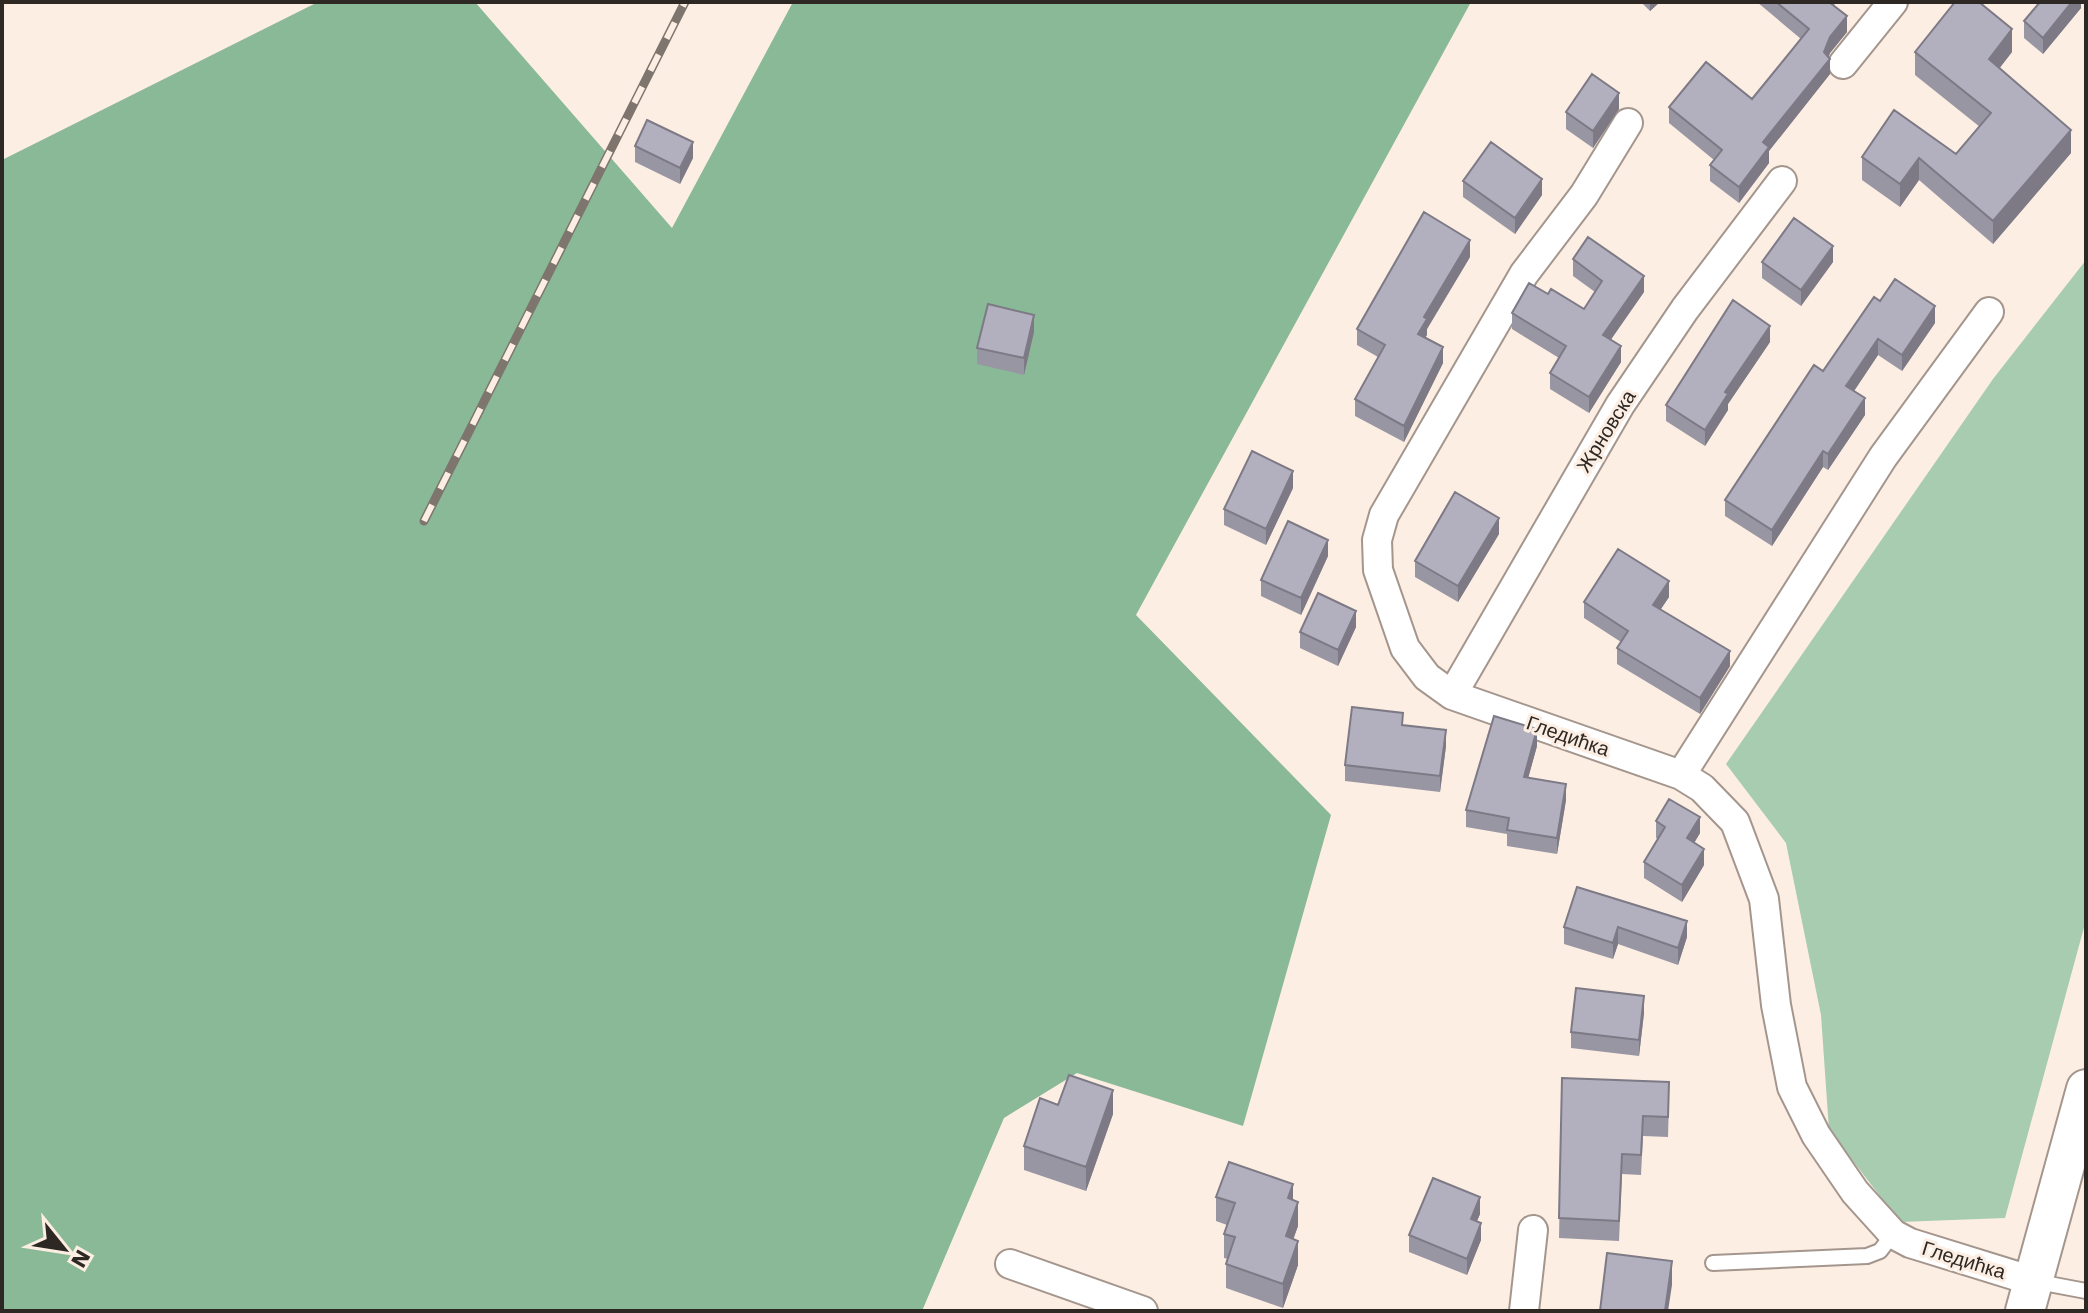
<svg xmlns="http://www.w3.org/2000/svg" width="2088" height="1313" font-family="'Work Sans',sans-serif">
<rect width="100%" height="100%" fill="#fdeee3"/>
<path fill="#a7ccb0" d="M 2086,260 L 2086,920 L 2005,1218 L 1900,1222 L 1829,1130 L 1821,1015 L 1786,843 L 1726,764 L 1993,379 Z"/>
<path fill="#89b996" d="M 318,2 L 475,2 L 672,228 L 793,2 L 1471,2 L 1136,615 L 1331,815 L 1243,1126 L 1077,1073 L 1004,1118 L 922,1311 L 2,1311 L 2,160 Z"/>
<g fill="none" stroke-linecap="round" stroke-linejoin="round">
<defs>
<path id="lane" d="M 1713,1263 L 1867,1256 L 1880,1251 L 1893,1234
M 2033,1281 L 2086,1291"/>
<path id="street" d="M 1843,64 L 1893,2
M 1628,123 L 1584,195 L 1524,274 L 1384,515 L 1377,540 L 1378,570 L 1405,648 L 1427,677 L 1452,695 L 1681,775 L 1702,788 L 1735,822 L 1764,899 L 1776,1005 L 1792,1087 L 1816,1135 L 1855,1192 L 1893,1234 L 1910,1243 L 2033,1281
M 1452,695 L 1620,405 L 1685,309 L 1782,181
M 1681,775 L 1883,457 L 1989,312
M 1010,1264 L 1143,1311
M 1524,1311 L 1533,1230"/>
<path id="secondary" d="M 2025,1311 L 2086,1089"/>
</defs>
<use href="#lane" stroke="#a4968d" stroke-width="18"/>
<use href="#street" stroke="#a4968d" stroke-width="32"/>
<use href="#secondary" stroke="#a4968d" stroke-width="42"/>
<use href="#lane" stroke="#fff" stroke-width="14"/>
<use href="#street" stroke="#fff" stroke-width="28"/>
<use href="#secondary" stroke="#fff" stroke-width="38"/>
<defs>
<path id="rail" d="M 424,521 L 685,2"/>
</defs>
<use href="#rail" stroke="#7e756e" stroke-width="9"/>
<use href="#rail" stroke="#fdeee3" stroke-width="6" stroke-dasharray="18" stroke-linecap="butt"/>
</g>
<path fill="#9996a4" d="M 1641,2 L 1660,2 L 1650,11 Z
M 1757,2 L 1836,2 L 1834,5 L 1847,32 L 1830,53 L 1828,57 L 1830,74 L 1769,151 L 1769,163 L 1739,203 L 1710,181 L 1710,165 L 1714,160 L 1669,123 L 1669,107 L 1752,99 L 1801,39 Z
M 2081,2 L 2081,8 L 2043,54 L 2024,38 L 2024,21 Z
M 1915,52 L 2012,52 L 1999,68 L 2071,153 L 1993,244 L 1919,180 L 1900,207 L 1862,180 L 1862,157 L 1956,154 L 1980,127 L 1915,75 Z
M 1619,109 L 1593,148 L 1566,129 L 1566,112 Z
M 635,146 L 693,158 L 680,184 L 635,162 Z
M 1463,181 L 1542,195 L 1515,234 L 1463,197 Z
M 1470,257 L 1427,329 L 1426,337 L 1443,363 L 1404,442 L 1355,416 L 1355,399 L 1378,357 L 1357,345 L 1357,329 Z
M 1573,259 L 1644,292 L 1611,339 L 1621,362 L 1589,413 L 1550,389 L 1550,373 L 1559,358 L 1512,329 L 1512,313 L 1548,294 L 1584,309 L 1595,292 L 1573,276 Z
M 1762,262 L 1833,262 L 1801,306 L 1762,278 Z
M 1880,301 L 1935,323 L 1902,371 L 1878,355 L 1854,391 L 1865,415 L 1828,470 L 1823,467 L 1772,546 L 1725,516 L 1725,500 L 1823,371 Z
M 1034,332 L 1024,375 L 977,364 L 977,348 Z
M 1770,342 L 1728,404 L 1728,410 L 1705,446 L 1666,421 L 1666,405 Z
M 1293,488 L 1266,545 L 1224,525 L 1224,509 Z
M 1499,534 L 1458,602 L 1415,577 L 1415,561 Z
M 1328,556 L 1301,615 L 1261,596 L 1261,580 Z
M 1669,597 L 1660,610 L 1730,666 L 1700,714 L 1617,664 L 1617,648 L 1621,642 L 1584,618 L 1584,602 Z
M 1356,627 L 1338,666 L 1300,648 L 1300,632 Z
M 1403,725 L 1446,746 L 1440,792 L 1345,781 L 1345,765 Z
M 1537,746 L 1528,778 L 1566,800 L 1557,854 L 1507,846 L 1507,834 L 1466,827 L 1466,810 Z
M 1656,821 L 1700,833 L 1694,843 L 1704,865 L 1682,902 L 1644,878 L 1644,862 L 1658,839 L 1656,838 Z
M 1577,887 L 1687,937 L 1678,965 L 1618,944 L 1613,959 L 1564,944 L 1564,927 Z
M 1644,1013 L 1639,1056 L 1571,1048 L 1571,1032 Z
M 1562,1078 L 1669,1102 L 1668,1137 L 1643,1136 L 1641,1175 L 1622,1174 L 1619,1241 L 1559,1238 Z
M 1058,1105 L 1113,1114 L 1086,1191 L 1024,1170 L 1024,1146 Z
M 1216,1197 L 1293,1200 L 1298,1226 L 1293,1239 L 1298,1265 L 1283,1308 L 1226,1288 L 1226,1264 L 1228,1259 L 1224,1258 L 1224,1234 L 1227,1225 L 1216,1221 Z
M 1480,1214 L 1477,1221 L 1481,1240 L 1467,1275 L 1409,1252 L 1409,1235 Z"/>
<path fill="#7d7a86" d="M 1650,2 L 1660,2 L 1650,11 Z
M 2072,2 L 2081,2 L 2081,8 L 2043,54 L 2043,38 Z
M 1847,16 L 1847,32 L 1830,53 L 1826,64 L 1830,59 L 1830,74 L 1769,151 L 1769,163 L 1739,203 L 1739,187 L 1763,142 L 1824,52 L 1830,37 Z
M 2012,29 L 2012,52 L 1989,82 L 1989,59 Z
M 1619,93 L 1619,109 L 1593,148 L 1593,131 Z
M 2071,130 L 2071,153 L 1993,244 L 1993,221 Z
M 693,142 L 693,158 L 680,184 L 680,168 Z
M 1919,158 L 1919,180 L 1900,207 L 1900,184 Z
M 1542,179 L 1542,195 L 1515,234 L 1515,218 Z
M 1470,240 L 1470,257 L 1427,329 L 1427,335 L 1418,350 L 1418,334 L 1424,317 Z
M 1833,246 L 1833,262 L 1801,306 L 1801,290 Z
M 1644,276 L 1644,292 L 1603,351 L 1603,335 Z
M 1935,306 L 1935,323 L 1902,371 L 1902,355 Z
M 1034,315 L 1034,332 L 1024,375 L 1024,358 Z
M 1770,326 L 1770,342 L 1728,404 L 1728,410 L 1705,446 L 1705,430 L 1725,392 Z
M 1878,339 L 1878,355 L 1846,403 L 1846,386 Z
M 1621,346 L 1621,362 L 1589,413 L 1589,397 Z
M 1443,347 L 1443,363 L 1404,442 L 1404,426 Z
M 1865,398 L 1865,415 L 1828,470 L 1828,454 Z
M 1823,451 L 1823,467 L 1772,546 L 1772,530 Z
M 1293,471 L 1293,488 L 1266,545 L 1266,529 Z
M 1499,518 L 1499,534 L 1458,602 L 1458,586 Z
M 1328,540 L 1328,556 L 1301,615 L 1301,598 Z
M 1669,581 L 1669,597 L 1653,621 L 1653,605 Z
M 1356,611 L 1356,627 L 1338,666 L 1338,650 Z
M 1730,651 L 1730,666 L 1700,714 L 1700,698 Z
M 1537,729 L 1537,746 L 1524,793 L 1524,777 Z
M 1446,730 L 1446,746 L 1440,792 L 1440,776 Z
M 1566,784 L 1566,800 L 1557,854 L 1557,838 Z
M 1700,817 L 1700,833 L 1687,855 L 1687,838 Z
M 1704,849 L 1704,865 L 1682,902 L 1682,885 Z
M 1687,921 L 1687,937 L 1678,965 L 1678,948 Z
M 1618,927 L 1618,944 L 1613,959 L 1613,943 Z
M 1644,996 L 1644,1013 L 1639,1056 L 1639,1040 Z
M 1113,1090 L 1113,1114 L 1086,1191 L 1086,1167 Z
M 1293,1184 L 1293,1208 L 1288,1198 Z
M 1480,1197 L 1480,1214 L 1471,1235 L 1471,1219 Z
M 1298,1202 L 1298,1226 L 1286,1260 L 1286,1236 Z
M 1481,1223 L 1481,1240 L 1467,1275 L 1467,1259 Z
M 1298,1241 L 1298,1265 L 1283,1308 L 1283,1284 Z
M 1672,1261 L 1672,1285 L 1668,1311 L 1665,1311 Z"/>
<path fill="#b2afbf" stroke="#7d7a86" stroke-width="2" d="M 1776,2 L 1829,2 L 1847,16 L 1830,37 L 1824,52 L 1830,59 L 1763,142 L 1769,147 L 1739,187 L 1710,165 L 1722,150 L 1669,107 L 1706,62 L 1752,99 L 1809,29 Z
M 1955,2 L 1979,2 L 2012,29 L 1989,59 L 2071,130 L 1993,221 L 1919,158 L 1900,184 L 1862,157 L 1894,110 L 1956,154 L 1991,113 L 1915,52 Z
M 2040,2 L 2072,2 L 2043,38 L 2024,21 Z
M 1592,74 L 1619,93 L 1593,131 L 1566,112 Z
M 647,120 L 693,142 L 680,168 L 635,146 Z
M 1491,142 L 1542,179 L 1515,218 L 1463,181 Z
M 1424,212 L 1470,240 L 1424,317 L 1427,319 L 1418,334 L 1443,347 L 1404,426 L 1355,399 L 1385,345 L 1357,329 Z
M 1794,218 L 1833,246 L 1801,290 L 1762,262 Z
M 1588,237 L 1644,276 L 1603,335 L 1621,346 L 1589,397 L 1550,373 L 1566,346 L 1512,313 L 1529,283 L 1548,294 L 1551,289 L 1584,309 L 1602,281 L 1573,259 Z
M 1895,279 L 1935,306 L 1902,355 L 1878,339 L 1846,386 L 1865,398 L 1828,454 L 1823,451 L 1772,530 L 1725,500 L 1814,365 L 1823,371 L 1874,297 L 1880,301 Z
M 1733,300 L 1770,326 L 1725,392 L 1728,394 L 1705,430 L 1666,405 Z
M 988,304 L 1034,315 L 1024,358 L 977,348 Z
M 1252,451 L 1293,471 L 1266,529 L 1224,509 Z
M 1455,492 L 1499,518 L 1458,586 L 1415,561 Z
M 1288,521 L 1328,540 L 1301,598 L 1261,580 Z
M 1618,549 L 1669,581 L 1653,605 L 1730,651 L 1700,698 L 1617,648 L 1628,631 L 1584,602 Z
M 1318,593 L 1356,611 L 1338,650 L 1300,632 Z
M 1352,707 L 1403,713 L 1402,725 L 1446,730 L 1440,776 L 1345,765 Z
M 1494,716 L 1537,729 L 1524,777 L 1566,784 L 1557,838 L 1507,830 L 1509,818 L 1466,810 Z
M 1669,799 L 1700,817 L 1687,838 L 1704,849 L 1682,885 L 1644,862 L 1665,827 L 1656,821 Z
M 1577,887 L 1687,921 L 1678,948 L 1618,927 L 1613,943 L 1564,927 Z
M 1576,988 L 1644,996 L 1639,1040 L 1571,1032 Z
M 1069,1075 L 1113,1090 L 1086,1167 L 1024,1146 L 1040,1098 L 1058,1105 Z
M 1562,1078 L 1669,1082 L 1668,1117 L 1643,1116 L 1641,1155 L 1622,1154 L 1619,1221 L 1559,1218 Z
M 1229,1162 L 1293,1184 L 1288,1198 L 1298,1202 L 1286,1236 L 1298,1241 L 1283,1284 L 1226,1264 L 1235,1237 L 1224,1234 L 1235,1203 L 1216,1197 Z
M 1433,1178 L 1480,1197 L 1471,1219 L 1481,1223 L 1467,1259 L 1409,1235 Z
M 1607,1253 L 1672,1261 L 1665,1311 L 1600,1311 Z"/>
<g text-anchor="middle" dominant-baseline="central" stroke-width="6" stroke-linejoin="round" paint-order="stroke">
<g font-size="20" fill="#2d2824" stroke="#fdeee3">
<text transform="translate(1606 431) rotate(-58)">Жрновска</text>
<text transform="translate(1568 736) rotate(19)">Гледићка</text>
<text transform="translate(1964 1260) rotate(17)">Гледићка</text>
</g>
</g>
<rect width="2088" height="1313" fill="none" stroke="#2d2824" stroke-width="8"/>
<g transform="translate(64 1249) rotate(120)" stroke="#fdeee3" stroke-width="6" paint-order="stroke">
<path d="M0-6L14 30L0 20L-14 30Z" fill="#2d2824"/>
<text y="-12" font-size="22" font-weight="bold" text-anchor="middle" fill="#2d2824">N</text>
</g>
</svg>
